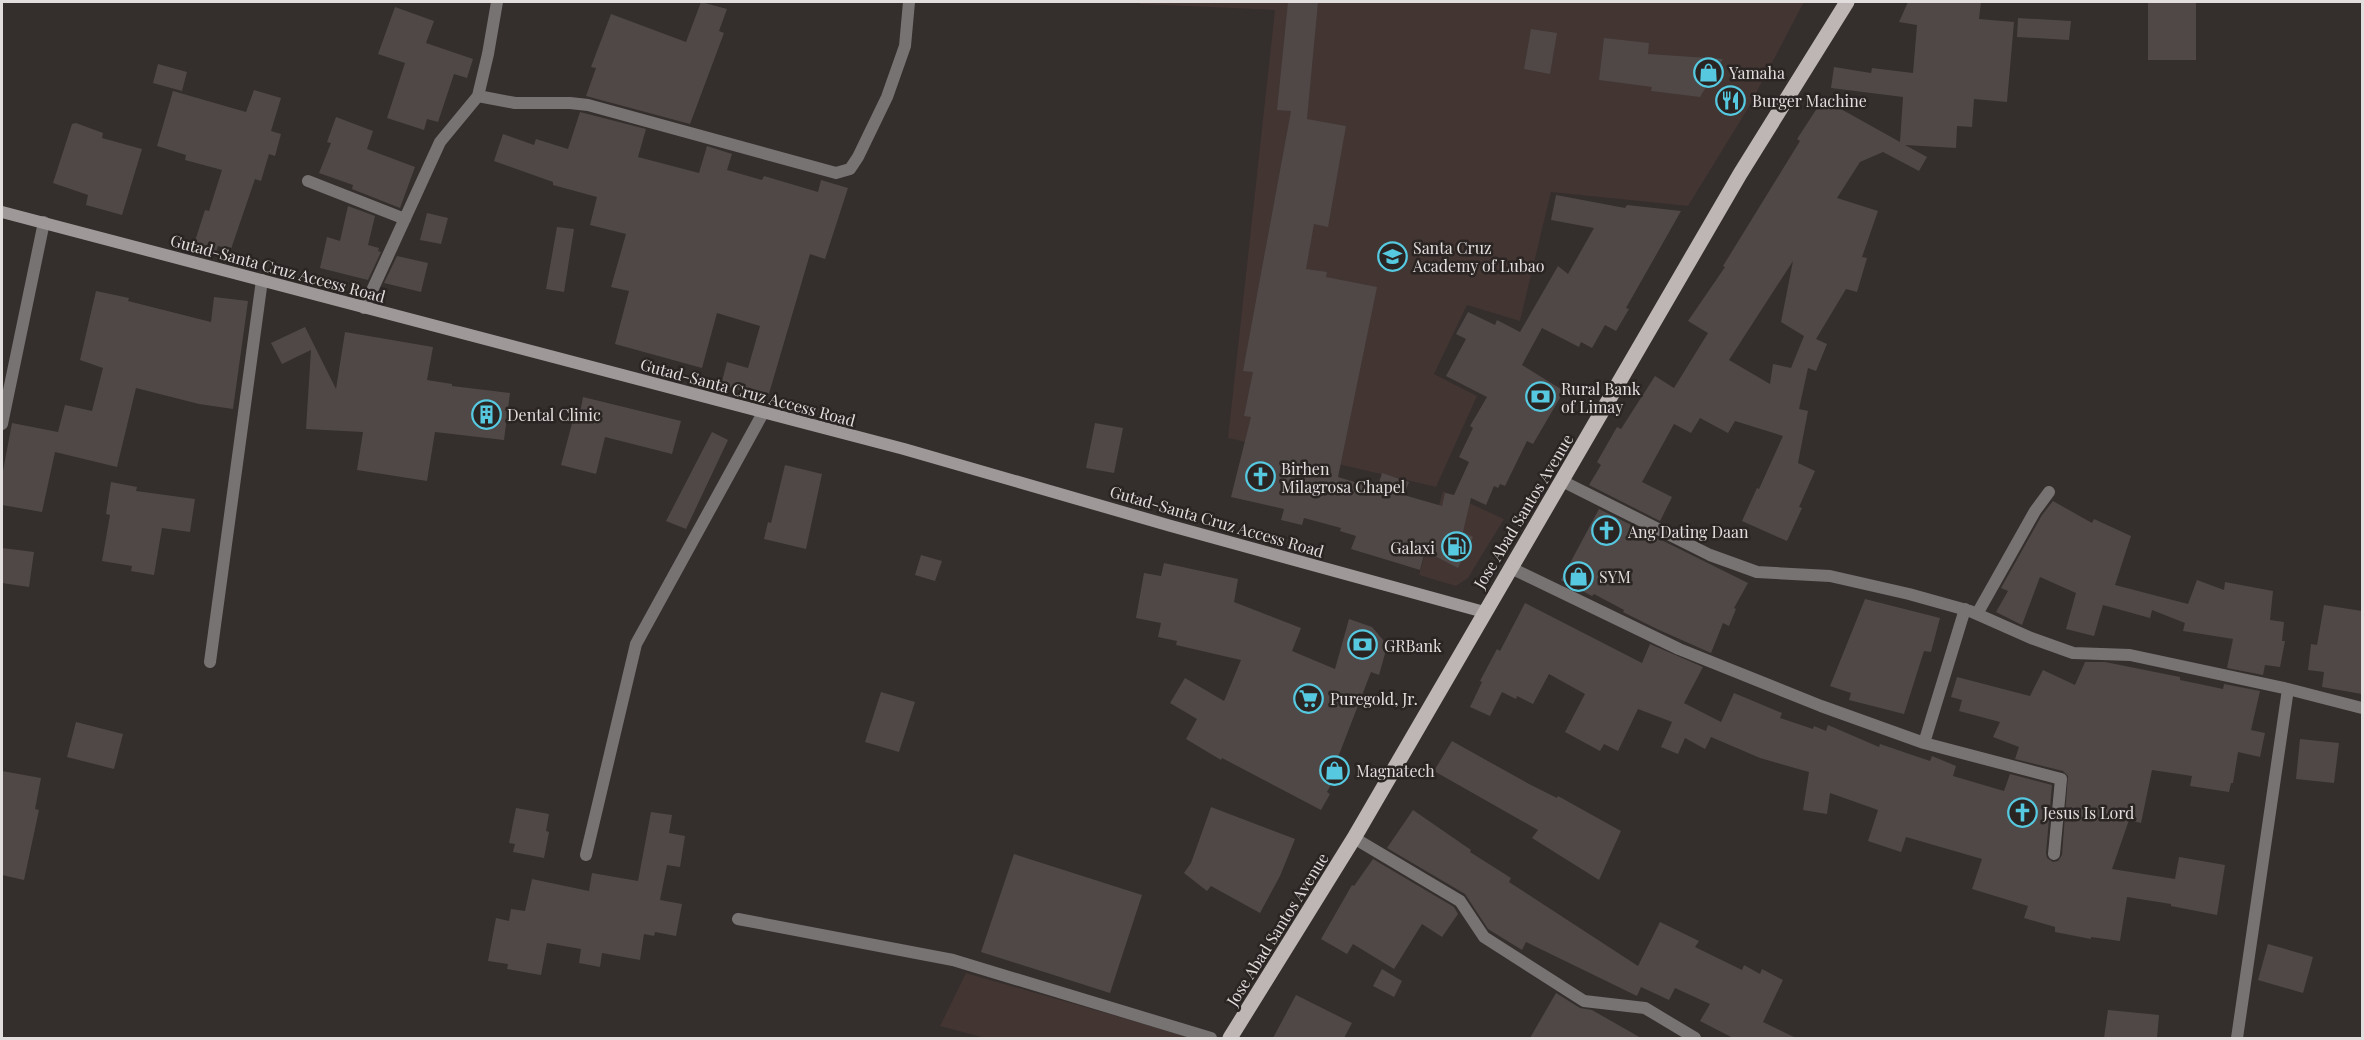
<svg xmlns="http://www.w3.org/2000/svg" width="2364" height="1040" font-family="'Playfair Display',serif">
<rect width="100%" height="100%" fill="#342e2d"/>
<path fill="#423532" d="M 1140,2 L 1804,2 L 1747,110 L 1688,206 L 1551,192 L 1520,321 L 1467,305 L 1434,374 L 1477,396 L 1436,487 L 1228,438 L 1275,10 L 1140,4 Z
M 1443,491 L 1504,519 L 1468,578 L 1456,586 L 1419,575 Z
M 966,973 L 1193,1038 L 985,1038 L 940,1026 Z"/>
<path fill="#4f4847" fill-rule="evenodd" d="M 701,2 L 727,9 L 719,31 L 724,33 L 690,124 L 586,96 L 596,68 L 591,67 L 611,14 L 686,42 Z
M 1288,2 L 1318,2 L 1307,119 L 1346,126 L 1328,227 L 1314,224 L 1306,269 L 1327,272 L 1326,277 L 1377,287 L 1338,477 L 1377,489 L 1382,473 L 1409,482 L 1404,495 L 1442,506 L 1445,493 L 1454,495 L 1469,462 L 1459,457 L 1473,428 L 1470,426 L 1487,397 L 1446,376 L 1466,339 L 1456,334 L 1468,312 L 1495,325 L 1497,320 L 1520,332 L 1558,266 L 1568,274 L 1594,228 L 1551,220 L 1556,195 L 1625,208 L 1627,205 L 1681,211 L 1626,308 L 1629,309 L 1616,331 L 1605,325 L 1592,348 L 1581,342 L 1579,347 L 1542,328 L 1522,365 L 1564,391 L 1533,444 L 1527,441 L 1505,486 L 1500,484 L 1498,488 L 1494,486 L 1486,505 L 1471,498 L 1463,532 L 1473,537 L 1458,568 L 1425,551 L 1420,570 L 1394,562 L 1351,549 L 1356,536 L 1340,531 L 1341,528 L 1304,518 L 1302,525 L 1281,520 L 1284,509 L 1231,497 L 1251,417 L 1244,416 L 1253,372 L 1243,371 L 1291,111 L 1277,110 Z
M 1908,2 L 1981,2 L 1979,19 L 2014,22 L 2007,102 L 1974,99 L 1972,127 L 1957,126 L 1956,148 L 1905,145 L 1927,157 L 1919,171 L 1883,152 L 1860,162 L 1837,198 L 1878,211 L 1862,257 L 1867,258 L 1857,292 L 1846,289 L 1816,339 L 1827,344 L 1816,371 L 1808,368 L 1799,409 L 1808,411 L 1798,463 L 1815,471 L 1799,507 L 1802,508 L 1787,541 L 1742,521 L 1757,488 L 1759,489 L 1783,436 L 1735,421 L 1728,433 L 1700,418 L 1691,433 L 1674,424 L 1642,482 L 1672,497 L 1660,521 L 1589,485 L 1601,465 L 1597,462 L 1617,427 L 1621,429 L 1655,376 L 1674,388 L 1708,333 L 1688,321 L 1725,267 L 1723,266 L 1800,141 L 1797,139 L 1823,99 L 1900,142 L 1903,97 L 1831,88 L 1834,67 L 1871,73 L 1872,68 L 1913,73 L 1917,25 L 1899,22 ZM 1793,261 L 1781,322 L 1804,336 L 1791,368 L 1773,364 L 1770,384 L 1729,360 Z
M 2148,2 L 2196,2 L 2196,60 L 2148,60 Z
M 395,7 L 434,21 L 426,43 L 473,59 L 467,78 L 454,74 L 438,122 L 427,119 L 424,130 L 387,118 L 405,63 L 378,54 Z
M 2018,18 L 2071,21 L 2069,40 L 2017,37 Z
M 1531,29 L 1557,33 L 1550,74 L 1524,69 Z
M 1604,38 L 1649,43 L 1648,54 L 1723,59 L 1700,97 L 1651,91 L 1652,87 L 1599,80 Z
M 158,64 L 187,72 L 182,91 L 153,83 Z
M 254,90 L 281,98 L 271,131 L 281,134 L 275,156 L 269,154 L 261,181 L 255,179 L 231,249 L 218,246 L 216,252 L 194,244 L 205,210 L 209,211 L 222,170 L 185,160 L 186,155 L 157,146 L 173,91 L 246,112 Z
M 580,112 L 646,129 L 638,157 L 699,173 L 707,146 L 732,154 L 727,170 L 762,180 L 764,176 L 818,192 L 821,180 L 848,188 L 825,259 L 810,254 L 768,397 L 721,385 L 727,362 L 748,368 L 760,326 L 717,313 L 702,368 L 615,344 L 629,291 L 611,287 L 626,234 L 590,225 L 597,197 L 553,185 L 553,182 L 494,161 L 503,134 L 534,145 L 536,139 L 568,149 Z
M 336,117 L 373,131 L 367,149 L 415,167 L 400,208 L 352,189 L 353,185 L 319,173 L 331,143 L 327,142 Z
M 76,123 L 103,133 L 102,138 L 142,149 L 122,215 L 86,205 L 88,195 L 53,183 L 72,124 Z
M 348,206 L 375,216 L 368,245 L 379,248 L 378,251 L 381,252 L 368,280 L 320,268 L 327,237 L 340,241 Z
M 427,213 L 448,218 L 441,244 L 420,240 Z
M 557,227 L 574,229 L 564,292 L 546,289 Z
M 397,256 L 428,263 L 421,292 L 384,283 Z
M 96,291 L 129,298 L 128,301 L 211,322 L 214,297 L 248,301 L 233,409 L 199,404 L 136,388 L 117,467 L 55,452 L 42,512 L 2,505 L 2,476 L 12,423 L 58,432 L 65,405 L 92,411 L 103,368 L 80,360 Z
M 305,327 L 336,389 L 345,332 L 433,347 L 427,380 L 452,384 L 452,386 L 510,393 L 504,440 L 435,432 L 427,481 L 357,470 L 363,432 L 306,429 L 311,350 L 282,364 L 271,343 Z
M 583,397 L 681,421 L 672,454 L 605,437 L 596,474 L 561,465 L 575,412 L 580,413 Z
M 1095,423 L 1123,428 L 1114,473 L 1086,468 Z
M 712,432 L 728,440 L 686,529 L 666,521 Z
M 785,465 L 822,474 L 806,549 L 764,539 L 768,522 L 771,523 Z
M 111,482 L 137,487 L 136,491 L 195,499 L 190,532 L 162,528 L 154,575 L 131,571 L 132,566 L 102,561 L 110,515 L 106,514 Z
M 2053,501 L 2092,523 L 2094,519 L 2131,536 L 2115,585 L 2188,604 L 2197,580 L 2224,590 L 2225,582 L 2273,591 L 2270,620 L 2284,622 L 2282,641 L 2285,641 L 2280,667 L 2265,665 L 2263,675 L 2227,668 L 2233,639 L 2183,631 L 2185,623 L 2152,610 L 2150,618 L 2103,605 L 2094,636 L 2066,629 L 2076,593 L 2040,577 L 2022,625 L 1996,612 L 2008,591 L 2001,588 L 2042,515 Z
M 1599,509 L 1748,583 L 1734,608 L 1736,609 L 1729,626 L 1723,623 L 1711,653 L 1657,629 L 1623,612 L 1624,610 L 1594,594 L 1592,596 L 1561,580 Z
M 2,548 L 34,552 L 29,587 L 2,583 Z
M 921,555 L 942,561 L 935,581 L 915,575 Z
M 1164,563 L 1238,579 L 1234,602 L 1301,628 L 1292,651 L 1335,669 L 1349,619 L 1372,627 L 1383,640 L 1386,650 L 1379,675 L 1371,672 L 1335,765 L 1340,768 L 1327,792 L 1330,794 L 1321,810 L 1222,758 L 1221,760 L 1186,739 L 1197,719 L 1170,703 L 1185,678 L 1224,701 L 1241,660 L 1176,645 L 1177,641 L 1158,637 L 1161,623 L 1136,618 L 1144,573 L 1161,576 Z
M 1865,599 L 1940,618 L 1931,652 L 1924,651 L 1904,714 L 1849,700 L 1851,693 L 1830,686 Z
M 1525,603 L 1642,663 L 1650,644 L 1703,667 L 1684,703 L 1721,722 L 1734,693 L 1782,713 L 1780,718 L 1813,729 L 1814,726 L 1826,731 L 1828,725 L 1879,747 L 1880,744 L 1930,761 L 1932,756 L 1956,766 L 1953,776 L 2004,791 L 2010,774 L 2052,785 L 2046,853 L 2047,858 L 2053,862 L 2058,861 L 2062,855 L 2068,776 L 2063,771 L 2015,759 L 2019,747 L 1993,737 L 2000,722 L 1959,711 L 1962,700 L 1951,697 L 1957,677 L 2030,696 L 2043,670 L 2075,685 L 2085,662 L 2105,662 L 2180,677 L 2180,680 L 2223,689 L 2224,684 L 2260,691 L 2251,730 L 2265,733 L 2260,757 L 2238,752 L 2233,783 L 2231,783 L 2229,792 L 2190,786 L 2192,776 L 2152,770 L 2141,823 L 2129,820 L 2112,869 L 2175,879 L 2179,857 L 2225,865 L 2217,915 L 2171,906 L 2171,904 L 2127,897 L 2120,941 L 2091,937 L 2091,939 L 2055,932 L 2055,927 L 2024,918 L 2028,906 L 1972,889 L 1982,859 L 1906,837 L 1901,852 L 1868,841 L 1878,810 L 1830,793 L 1827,814 L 1803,810 L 1809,772 L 1760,758 L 1711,737 L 1705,749 L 1685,738 L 1678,754 L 1661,747 L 1672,722 L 1638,709 L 1618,751 L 1604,744 L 1600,751 L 1565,732 L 1585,694 L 1549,674 L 1533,704 L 1517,696 L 1516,699 L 1502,692 L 1490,716 L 1470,707 L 1482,682 L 1480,681 L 1497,649 L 1500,651 Z
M 2324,605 L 2362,611 L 2362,694 L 2322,687 L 2324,672 L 2308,670 L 2311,644 L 2317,645 Z
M 881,692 L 915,702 L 899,752 L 865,742 Z
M 76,722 L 123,734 L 114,769 L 67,757 Z
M 2300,739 L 2339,743 L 2334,783 L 2296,779 Z
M 1452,741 L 1529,784 L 1557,798 L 1558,796 L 1621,831 L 1599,880 L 1532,838 L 1538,830 L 1434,771 Z
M 2,771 L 41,778 L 35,809 L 39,810 L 24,880 L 2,875 Z
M 1211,807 L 1295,839 L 1280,876 L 1260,913 L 1211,886 L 1207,891 L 1184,873 L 1191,863 Z
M 516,808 L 549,814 L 546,831 L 549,832 L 544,858 L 513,852 L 515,844 L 509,843 Z
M 1413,810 L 1471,850 L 1470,852 L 1511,878 L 1509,882 L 1638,966 L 1660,922 L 1699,941 L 1695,947 L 1742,970 L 1744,965 L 1760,974 L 1762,969 L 1783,980 L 1763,1022 L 1796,1038 L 1733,1038 L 1700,1021 L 1710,1004 L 1675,988 L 1669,1000 L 1641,987 L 1637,996 L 1526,942 L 1522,950 L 1488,929 L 1465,894 L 1387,848 Z
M 651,812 L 672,815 L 669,833 L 685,836 L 680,867 L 667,865 L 660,900 L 682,904 L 676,936 L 655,932 L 654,936 L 644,934 L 640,960 L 602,953 L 600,967 L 579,963 L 581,949 L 547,943 L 541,975 L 507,969 L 508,964 L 488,961 L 496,918 L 509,921 L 511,909 L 525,911 L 532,879 L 589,891 L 592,873 L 638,881 Z
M 1014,854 L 1142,895 L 1110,993 L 981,952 Z
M 1373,859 L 1454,907 L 1458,914 L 1442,937 L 1422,924 L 1394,969 L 1353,944 L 1347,954 L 1321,939 L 1352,885 L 1354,886 Z
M 2268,944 L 2313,957 L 2303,993 L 2258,980 Z
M 1382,969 L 1402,981 L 1394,997 L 1373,986 Z
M 1556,993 L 1580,1008 L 1592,1010 L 1641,1038 L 1530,1038 Z
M 1296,995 L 1352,1023 L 1344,1038 L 1273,1038 Z
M 2108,1010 L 2159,1015 L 2157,1038 L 2104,1038 Z"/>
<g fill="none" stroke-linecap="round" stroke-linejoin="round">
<path stroke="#767372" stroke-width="12" d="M 478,96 L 515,103 L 570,103 L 588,105 L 836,173 L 850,169 L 858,157 L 887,97 L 905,46 L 909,2
M 308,181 L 405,219
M 364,308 L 440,142 L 478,96 L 488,54 L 497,2
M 2,424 L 44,222
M 1562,481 L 1710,555 L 1757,572 L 1830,576 L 1909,594 L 1970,611 L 2031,638 L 2073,653 L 2130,655 L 2288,689 L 2362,708
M 1511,568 L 1679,649 L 1821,706 L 1924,743 L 2061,779 L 2054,854
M 1977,614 L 2035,511 L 2049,492
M 210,662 L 262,280
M 1924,743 L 1965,609
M 1354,838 L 1460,901 L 1484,937 L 1584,1001 L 1645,1008 L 1695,1038
M 586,855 L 636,644 L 763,413
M 738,919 L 953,960 L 1211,1038
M 2237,1038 L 2288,689"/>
<path stroke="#9e9998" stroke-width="12" d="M 2,212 L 904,449 L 1171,526 L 1484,612"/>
<path stroke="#bdb6b4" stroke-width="15" d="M 1230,1038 L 1354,838 L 1740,174 L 1847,2"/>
</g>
<defs>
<symbol id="shop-ring" viewBox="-11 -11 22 22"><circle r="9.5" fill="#2a2423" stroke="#56c9e0" stroke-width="1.5"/><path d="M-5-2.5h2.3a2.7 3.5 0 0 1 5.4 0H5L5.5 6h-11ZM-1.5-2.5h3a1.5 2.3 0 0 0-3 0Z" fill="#56c9e0"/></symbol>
<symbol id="restaurant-ring" viewBox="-11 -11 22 22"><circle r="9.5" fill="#2a2423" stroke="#56c9e0" stroke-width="1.5"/><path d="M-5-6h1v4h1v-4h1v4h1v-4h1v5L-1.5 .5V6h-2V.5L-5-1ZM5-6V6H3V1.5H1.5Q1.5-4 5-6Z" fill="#56c9e0"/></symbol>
<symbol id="school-ring" viewBox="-11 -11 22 22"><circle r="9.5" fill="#2a2423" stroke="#56c9e0" stroke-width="1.5"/><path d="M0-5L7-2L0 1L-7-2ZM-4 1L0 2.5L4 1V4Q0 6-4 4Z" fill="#56c9e0"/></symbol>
<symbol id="bank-ring" viewBox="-11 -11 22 22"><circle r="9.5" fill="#2a2423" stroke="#56c9e0" stroke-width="1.5"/><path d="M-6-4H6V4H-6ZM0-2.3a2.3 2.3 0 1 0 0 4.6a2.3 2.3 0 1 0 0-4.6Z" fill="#56c9e0"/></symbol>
<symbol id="building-ring" viewBox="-11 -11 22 22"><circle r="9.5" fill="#2a2423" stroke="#56c9e0" stroke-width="1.5"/><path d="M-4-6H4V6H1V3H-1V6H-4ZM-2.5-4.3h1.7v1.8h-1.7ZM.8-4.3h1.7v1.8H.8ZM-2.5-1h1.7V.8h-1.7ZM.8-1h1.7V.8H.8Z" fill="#56c9e0"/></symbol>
<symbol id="church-ring" viewBox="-11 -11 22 22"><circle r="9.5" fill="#2a2423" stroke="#56c9e0" stroke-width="1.5"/><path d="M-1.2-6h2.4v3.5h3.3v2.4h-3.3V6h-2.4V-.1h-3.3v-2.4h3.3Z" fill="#56c9e0"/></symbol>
<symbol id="fuel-ring" viewBox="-11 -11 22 22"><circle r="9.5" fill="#2a2423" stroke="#56c9e0" stroke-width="1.5"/><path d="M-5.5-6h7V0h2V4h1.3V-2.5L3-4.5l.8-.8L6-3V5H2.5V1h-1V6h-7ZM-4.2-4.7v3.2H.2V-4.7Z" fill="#56c9e0"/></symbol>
<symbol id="supermarket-ring" viewBox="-11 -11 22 22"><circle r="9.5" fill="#2a2423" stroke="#56c9e0" stroke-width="1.5"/><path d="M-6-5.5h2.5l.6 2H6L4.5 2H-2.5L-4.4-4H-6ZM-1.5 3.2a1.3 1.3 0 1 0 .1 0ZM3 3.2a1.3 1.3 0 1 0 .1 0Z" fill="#56c9e0"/></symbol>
</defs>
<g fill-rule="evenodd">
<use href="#shop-ring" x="1692" y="56" width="33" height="33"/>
<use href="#restaurant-ring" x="1714" y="84" width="33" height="33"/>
<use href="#school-ring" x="1376" y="240" width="33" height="33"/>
<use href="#bank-ring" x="1524" y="380" width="33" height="33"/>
<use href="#building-ring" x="470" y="398" width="33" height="33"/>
<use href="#church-ring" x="1244" y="460" width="33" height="33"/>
<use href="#church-ring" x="1590" y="514" width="33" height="33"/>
<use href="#fuel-ring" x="1440" y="530" width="33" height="33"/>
<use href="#shop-ring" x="1562" y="560" width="33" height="33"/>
<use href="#bank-ring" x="1346" y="628" width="33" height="33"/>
<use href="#supermarket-ring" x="1292" y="682" width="33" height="33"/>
<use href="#shop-ring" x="1318" y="754" width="33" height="33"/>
<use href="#church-ring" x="2006" y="796" width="33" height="33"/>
</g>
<g text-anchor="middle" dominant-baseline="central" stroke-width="5" stroke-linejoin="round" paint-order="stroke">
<g font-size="16" fill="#e2dedd" stroke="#2a2423" text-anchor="start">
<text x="1729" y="72">Yamaha</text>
<text x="1752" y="100">Burger Machine</text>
<text x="1413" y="247">Santa Cruz<tspan x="1413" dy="18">Academy of Lubao</tspan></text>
<text x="1561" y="388">Rural Bank<tspan x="1561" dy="18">of Limay</tspan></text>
<text x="507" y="414">Dental Clinic</text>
<text x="1281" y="468">Birhen<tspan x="1281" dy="18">Milagrosa Chapel</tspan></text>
<text x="1628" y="531">Ang Dating Daan</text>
<text x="1435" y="547" text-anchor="end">Galaxi</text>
<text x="1599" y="576">SYM</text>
<text x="1384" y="645">GRBank</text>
<text x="1330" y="698">Puregold, Jr.</text>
<text x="1356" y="770">Magnatech</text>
<text x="2043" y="812">Jesus Is Lord</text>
</g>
<g font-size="16" fill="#e2dedd" stroke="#2a2423">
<text transform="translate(278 268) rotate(15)">Gutad-Santa Cruz Access Road</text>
<text transform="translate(748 392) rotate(15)">Gutad-Santa Cruz Access Road</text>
<text transform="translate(1523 511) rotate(-59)">Jose Abad Santos Avenue</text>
<text transform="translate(1217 521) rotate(16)">Gutad-Santa Cruz Access Road</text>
<text transform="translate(1277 929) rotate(-58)">Jose Abad Santos Avenue</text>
</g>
</g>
<rect width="2364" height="1040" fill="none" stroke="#e2dedd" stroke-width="6"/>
</svg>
